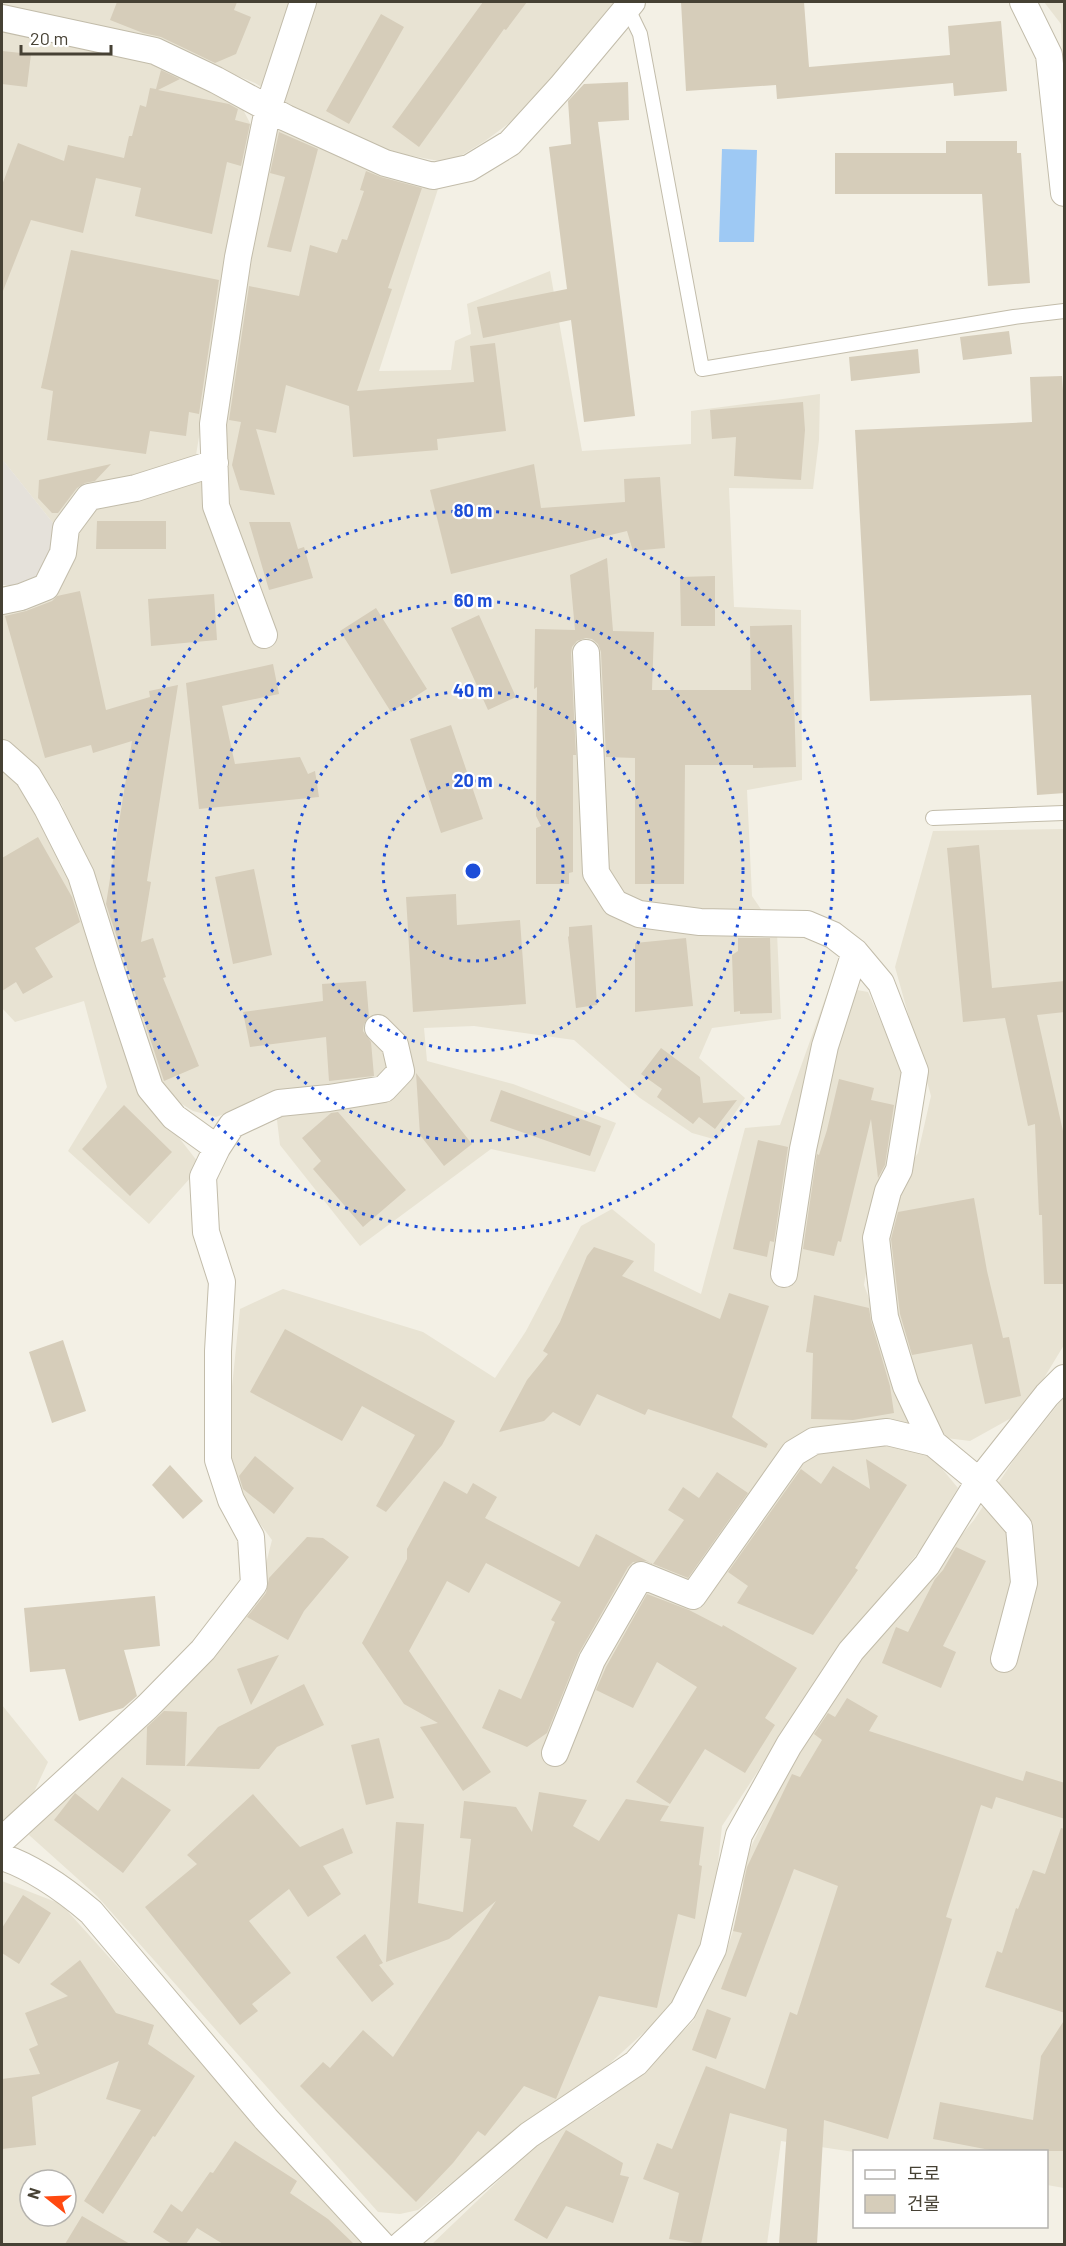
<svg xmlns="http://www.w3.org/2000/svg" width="1066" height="2246" font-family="Barlow,'Noto Sans KR',sans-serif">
<rect width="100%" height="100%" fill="#f3f0e5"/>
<path fill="#e8e3d3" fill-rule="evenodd" d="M 2,2 L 614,2 L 524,112 L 485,141 L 449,163 L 392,152 L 318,122 L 255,83 L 168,47 L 2,8 Z
M 1044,2 L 1064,2 L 1064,100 L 1061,24 Z
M 2,30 L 157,62 L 237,98 L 251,125 L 196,455 L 177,468 L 135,483 L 57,528 L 2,459 Z
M 281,126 L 376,166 L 438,189 L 379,371 L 451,370 L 455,341 L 471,334 L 467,304 L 550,271 L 582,451 L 691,444 L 691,411 L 820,394 L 819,440 L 813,489 L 729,488 L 734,607 L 801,610 L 802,780 L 747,790 L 752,896 L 777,933 L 781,1019 L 712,1028 L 699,1058 L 745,1098 L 717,1140 L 692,1133 L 640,1098 L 574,1040 L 474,1026 L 424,1028 L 427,1061 L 513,1084 L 616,1123 L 595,1172 L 491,1149 L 360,1246 L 280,1145 L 274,1095 L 216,1117 L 193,1111 L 159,1090 L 99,909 L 62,805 L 42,773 L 11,754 L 2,746 L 2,607 L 29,600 L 73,533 L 93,510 L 193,481 L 218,468 L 269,127 Z
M 2,758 L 6,761 L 75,881 L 138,1085 L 201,1166 L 149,1224 L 68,1151 L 107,1087 L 84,1001 L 15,1022 L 2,1008 Z
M 1064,829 L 1064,1345 L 1024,1411 L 970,1441 L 946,1438 L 901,1358 L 884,1222 L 898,1183 L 918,1153 L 931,1096 L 895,967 L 933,831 Z
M 830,985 L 868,992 L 905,1077 L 904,1107 L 877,1204 L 864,1285 L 882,1334 L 907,1420 L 929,1453 L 958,1488 L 922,1548 L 839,1647 L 722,1826 L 713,1908 L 694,1963 L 674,2005 L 596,2076 L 493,2149 L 418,2210 L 400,2214 L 378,2212 L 97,1896 L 29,1835 L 35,1822 L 261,1583 L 272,1540 L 241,1498 L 226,1445 L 240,1309 L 283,1289 L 423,1332 L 495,1378 L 526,1331 L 581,1226 L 612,1209 L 655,1244 L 654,1271 L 701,1294 L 745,1128 L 780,1125 Z
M 1064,1397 L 1064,2188 L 1047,2185 L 1046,2152 L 854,2152 L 781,2141 L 767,2244 L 432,2244 L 541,2140 L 597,2107 L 646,2070 L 694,2020 L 724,1958 L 743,1901 L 743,1871 L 750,1849 L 796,1753 L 823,1703 L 974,1520 L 1015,1458 Z
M 2,1705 L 48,1762 L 28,1805 L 2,1820 Z
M 2,1881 L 61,1904 L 201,2059 L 363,2244 L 2,2244 ZM 30,2180 L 66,2180 L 66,2216 L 30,2216 Z"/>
<path fill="#e5e1da" d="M 2,459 L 57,528 L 48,563 L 28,585 L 2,585 Z"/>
<path fill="#9ec9f4" d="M 722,149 L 757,150 L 754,242 L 719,242 Z"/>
<path fill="#d6cdba" d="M 117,2 L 237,2 L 234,10 L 251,17 L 236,54 L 215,63 L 161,37 L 143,33 L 110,20 Z
M 483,2 L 527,2 L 506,30 L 504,29 L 419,147 L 392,127 Z
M 681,2 L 804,2 L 809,67 L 950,55 L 948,26 L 1001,21 L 1007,91 L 954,96 L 953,83 L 777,99 L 776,85 L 686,91 Z
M 381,14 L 404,27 L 349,124 L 326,111 Z
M 2,51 L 31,54 L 27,87 L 2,84 Z
M 161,70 L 180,79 L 158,90 L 229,104 L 238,109 L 235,120 L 250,124 L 241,166 L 227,162 L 212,234 L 135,216 L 141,188 L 96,178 L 83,233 L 31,220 L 3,291 L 2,290 L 2,185 L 18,143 L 64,161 L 68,145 L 124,158 L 129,136 L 132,136 L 140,105 L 146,107 L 150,88 L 156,89 Z
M 628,82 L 629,120 L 598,122 L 635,416 L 584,422 L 571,320 L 483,338 L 477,307 L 567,289 L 549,147 L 571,144 L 568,101 L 584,84 Z
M 279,132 L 318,149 L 291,252 L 267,247 L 285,177 L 270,173 Z
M 946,141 L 1017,141 L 1017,153 L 1021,153 L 1030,283 L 988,286 L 982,194 L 835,194 L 835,153 L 946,153 Z
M 366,171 L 381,177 L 422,188 L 388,288 L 392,289 L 357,391 L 474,382 L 470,346 L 495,343 L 506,431 L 437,439 L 438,450 L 353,457 L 349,406 L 286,385 L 276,433 L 256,429 L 275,495 L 240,490 L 232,465 L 241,422 L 229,420 L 249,286 L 299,296 L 310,245 L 337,253 L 342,239 L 347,240 L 364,191 L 360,190 Z
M 71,250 L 219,280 L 199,414 L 189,412 L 186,436 L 150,431 L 146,454 L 47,440 L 53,391 L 41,388 Z
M 1009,331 L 1012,354 L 963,360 L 960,337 Z
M 918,349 L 920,373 L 851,381 L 849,357 Z
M 1062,376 L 1065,419 L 1065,793 L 1037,795 L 1031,695 L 870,701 L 855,430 L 1032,422 L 1030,377 Z
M 803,402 L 805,430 L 801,480 L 734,476 L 736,437 L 712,439 L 710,410 Z
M 111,464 L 95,481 L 85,483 L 77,488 L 58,513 L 52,513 L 38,498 L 39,480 Z
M 534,464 L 541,508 L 625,502 L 624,479 L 660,477 L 665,548 L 633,551 L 627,531 L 451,574 L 430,490 Z
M 97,521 L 166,521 L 166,549 L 96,549 Z
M 249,522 L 290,522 L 298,549 L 304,547 L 313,578 L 269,590 Z
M 607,558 L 613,631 L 654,632 L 652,690 L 751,690 L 750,626 L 792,625 L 796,767 L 753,768 L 753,765 L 685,765 L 684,884 L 635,884 L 635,758 L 606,757 L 601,652 L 598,644 L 592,639 L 586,638 L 577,641 L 572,647 L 571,654 L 576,755 L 573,755 L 573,872 L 569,873 L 569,884 L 536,884 L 536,828 L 541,826 L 536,816 L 537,687 L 534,689 L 535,629 L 575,630 L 570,575 Z
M 715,576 L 715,626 L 681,626 L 680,577 Z
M 80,591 L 106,710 L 150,697 L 149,691 L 178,685 L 147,881 L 151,882 L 141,942 L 153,938 L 166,977 L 163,978 L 199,1066 L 164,1081 L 106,904 L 132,741 L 93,753 L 91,745 L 45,758 L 5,616 L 26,611 L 52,601 L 57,596 Z
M 214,594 L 217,640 L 151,646 L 148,599 Z
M 376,608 L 427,689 L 391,712 L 340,631 Z
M 479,615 L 516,697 L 488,710 L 451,628 Z
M 273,664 L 279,694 L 222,706 L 235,764 L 300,757 L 308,774 L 315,771 L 319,797 L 199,809 L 186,683 Z
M 451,725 L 483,819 L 441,833 L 410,739 Z
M 38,837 L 72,897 L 80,922 L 35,948 L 53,977 L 23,994 L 16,982 L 2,991 L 2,858 Z
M 979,845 L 992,988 L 1065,981 L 1065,1012 L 1037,1015 L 1065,1140 L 1065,1284 L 1044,1284 L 1042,1215 L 1039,1215 L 1035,1124 L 1028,1126 L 1005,1018 L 963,1022 L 947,848 Z
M 254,869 L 272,955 L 233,964 L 215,877 Z
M 456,894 L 457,925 L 520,920 L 526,1004 L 413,1012 L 406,897 Z
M 592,925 L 597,1005 L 576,1008 L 568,937 L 569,936 L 569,927 Z
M 686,938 L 693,1006 L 635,1012 L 635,943 Z
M 738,938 L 770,938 L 772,1013 L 740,1014 L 740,1011 L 734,1012 L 732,955 L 738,951 Z
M 366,981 L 369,1017 L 364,1024 L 363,1031 L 371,1042 L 374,1076 L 329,1081 L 326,1037 L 250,1047 L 243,1012 L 323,1001 L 322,984 Z
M 661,1048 L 700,1077 L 703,1103 L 737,1100 L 715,1129 L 699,1117 L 693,1124 L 657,1097 L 662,1089 L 641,1074 Z
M 416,1073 L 472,1144 L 444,1166 L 420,1135 Z
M 839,1079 L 874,1088 L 871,1100 L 894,1105 L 885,1165 L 878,1178 L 871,1119 L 841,1242 L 838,1241 L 834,1256 L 803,1249 L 817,1154 L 819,1155 L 827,1130 Z
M 501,1090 L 601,1126 L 590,1156 L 490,1121 Z
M 124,1105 L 172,1152 L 130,1196 L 82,1149 Z
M 338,1112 L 406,1190 L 363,1227 L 313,1169 L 321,1161 L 302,1138 L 331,1113 Z
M 758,1140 L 788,1147 L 774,1242 L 770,1241 L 767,1257 L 733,1249 Z
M 974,1198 L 987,1271 L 1003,1338 L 1009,1337 L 1021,1396 L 985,1404 L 972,1344 L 912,1355 L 900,1314 L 891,1239 L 898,1212 Z
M 594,1247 L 634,1261 L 622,1276 L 720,1319 L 729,1293 L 769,1306 L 732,1417 L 768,1444 L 766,1448 L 648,1409 L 645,1415 L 597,1394 L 580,1426 L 553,1412 L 544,1421 L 499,1432 L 527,1380 L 548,1354 L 543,1351 L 560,1322 L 587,1256 Z
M 814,1295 L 869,1308 L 871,1321 L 890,1386 L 894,1413 L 853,1420 L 811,1419 L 813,1353 L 806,1352 Z
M 285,1329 L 455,1421 L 442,1445 L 386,1512 L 376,1506 L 415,1435 L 362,1406 L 342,1441 L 250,1392 Z
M 63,1340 L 86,1411 L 52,1423 L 29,1352 Z
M 255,1456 L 294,1488 L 274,1514 L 243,1489 L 239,1476 Z
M 866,1459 L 907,1485 L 855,1568 L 858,1570 L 813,1635 L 737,1603 L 748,1586 L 728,1572 L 801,1469 L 821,1484 L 833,1466 L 870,1489 Z
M 170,1465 L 203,1501 L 183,1519 L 152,1485 Z
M 717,1472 L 748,1493 L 688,1578 L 646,1561 L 633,1562 L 628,1567 L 579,1653 L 547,1733 L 527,1747 L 482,1728 L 499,1689 L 521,1699 L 555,1622 L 551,1620 L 561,1602 L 486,1563 L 469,1593 L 447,1581 L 409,1651 L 491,1772 L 463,1791 L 420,1727 L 438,1723 L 404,1704 L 362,1643 L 407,1559 L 407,1549 L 444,1481 L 467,1494 L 473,1483 L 497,1497 L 485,1518 L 579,1567 L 596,1534 L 653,1564 L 684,1520 L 668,1510 L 683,1487 L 699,1498 Z
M 307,1537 L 323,1538 L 349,1557 L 304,1611 L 288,1640 L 247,1617 L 266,1593 L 269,1578 Z
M 956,1547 L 986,1561 L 943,1646 L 956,1652 L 941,1688 L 882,1663 L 896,1627 L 908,1632 L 935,1579 L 943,1570 Z
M 647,1594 L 689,1610 L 722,1627 L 723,1625 L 797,1668 L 765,1718 L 775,1725 L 745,1773 L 705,1749 L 670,1804 L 636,1782 L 697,1687 L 657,1662 L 633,1708 L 596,1690 L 606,1667 Z
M 155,1596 L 160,1646 L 124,1650 L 137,1696 L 123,1708 L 79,1721 L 65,1669 L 30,1672 L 24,1608 Z
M 279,1655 L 251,1705 L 237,1669 Z
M 304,1684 L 324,1725 L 277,1747 L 259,1769 L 186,1766 L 218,1727 Z
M 847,1698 L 878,1716 L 869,1731 L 1023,1781 L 1026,1771 L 1065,1783 L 1065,1819 L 996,1797 L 992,1809 L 981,1805 L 946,1917 L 952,1919 L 888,2139 L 824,2120 L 817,2244 L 779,2244 L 787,2129 L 730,2113 L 701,2244 L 669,2239 L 679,2193 L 643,2179 L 657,2143 L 672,2149 L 706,2066 L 765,2089 L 790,2012 L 797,2015 L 838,1886 L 794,1869 L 746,1997 L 721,1989 L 742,1933 L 733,1931 L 747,1867 L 792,1774 L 800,1777 L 822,1740 L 814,1734 L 828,1713 L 835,1717 Z
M 164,1711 L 187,1712 L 185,1766 L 146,1765 L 147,1727 Z
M 379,1738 L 394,1798 L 366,1805 L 351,1745 Z
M 122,1777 L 171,1810 L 123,1873 L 54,1820 L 75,1793 L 98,1811 Z
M 539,1792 L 587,1800 L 573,1826 L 599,1841 L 626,1799 L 669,1806 L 660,1821 L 704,1827 L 699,1865 L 702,1866 L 695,1919 L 678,1914 L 657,2008 L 599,1996 L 556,2099 L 524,2086 L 485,2136 L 478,2131 L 453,2163 L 416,2202 L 300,2086 L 323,2062 L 330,2068 L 363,2030 L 393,2057 L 496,1901 L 449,1939 L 386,1962 L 396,1822 L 424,1824 L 418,1903 L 463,1912 L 471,1839 L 460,1838 L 464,1801 L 516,1807 L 532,1832 Z
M 253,1794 L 300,1847 L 343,1828 L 353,1853 L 323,1866 L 341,1894 L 308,1917 L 289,1889 L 249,1921 L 291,1973 L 252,2004 L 258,2011 L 240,2025 L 145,1907 L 197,1864 L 187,1855 Z
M 1061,1828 L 1065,1829 L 1065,2013 L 985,1987 L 997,1951 L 1002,1953 L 1016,1908 L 1018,1909 L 1033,1870 L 1045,1874 Z
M 23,1895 L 51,1913 L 19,1964 L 2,1953 L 2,1928 Z
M 365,1934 L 383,1963 L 379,1965 L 394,1984 L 372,2002 L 336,1957 Z
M 80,1960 L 116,2013 L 154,2025 L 148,2044 L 195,2076 L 155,2137 L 153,2136 L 103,2214 L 84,2201 L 141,2110 L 106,2099 L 119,2061 L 32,2097 L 36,2145 L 2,2149 L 2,2079 L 40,2074 L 29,2049 L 38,2045 L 25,2013 L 68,1996 L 50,1984 Z
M 707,2009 L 731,2018 L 716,2059 L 692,2050 Z
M 1065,2019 L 1065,2151 L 995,2151 L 933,2139 L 940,2102 L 1033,2120 L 1041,2056 Z
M 566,2130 L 623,2163 L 620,2175 L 629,2177 L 613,2223 L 566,2206 L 547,2239 L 514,2220 Z
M 235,2141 L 297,2181 L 290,2193 L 328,2219 L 354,2244 L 223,2244 L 197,2228 L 186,2244 L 172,2244 L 153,2232 L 171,2204 L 182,2212 L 210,2172 L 213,2173 Z
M 82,2216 L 130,2244 L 65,2244 Z"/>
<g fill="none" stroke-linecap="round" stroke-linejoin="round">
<defs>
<path id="service" d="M 627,7 L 640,34 L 702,369 L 1014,317 L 1064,311
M 933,818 L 1064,813"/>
<path id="minor" d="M 1023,2 L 1049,55 L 1064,193
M 2,18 L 155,51 L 216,80 L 286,118 L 385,163 L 433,176 L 469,168 L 510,143 L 561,87 L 632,2
M 2,601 L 21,597 L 46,587 L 63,553 L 66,528 L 89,497 L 136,488 L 215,463
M 264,635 L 216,506 L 213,424 L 238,257 L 268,109 L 303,2
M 586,653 L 596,873 L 615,903 L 639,914 L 700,922 L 807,924 L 833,935 L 855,952 L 881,983 L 915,1071 L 899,1170 L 888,1191 L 876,1238 L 885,1317 L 906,1386 L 933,1443
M 2,753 L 28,776 L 47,808 L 81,875 L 109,964 L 150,1088 L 174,1117 L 217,1148
M 784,1274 L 803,1149 L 825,1046 L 855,952
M 555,1753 L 592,1660 L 641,1575 L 693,1596 L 794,1453 L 814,1441 L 887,1432 L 933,1443 L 979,1481 L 1019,1527 L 1024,1583 L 1004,1659
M 2,1840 L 147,1707 L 203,1650 L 254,1584 L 251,1537 L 231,1500 L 218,1460 L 218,1351 L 222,1282 L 206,1232 L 203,1177 L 217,1148 L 232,1125 L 279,1103 L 329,1098 L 384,1089 L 401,1071 L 395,1045 L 378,1028
M 2,1857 C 35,1868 65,1890 91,1912 L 266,2119 L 381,2244
M 402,2244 L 529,2135 L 636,2063 L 683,2010 L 713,1949 L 739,1835 L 789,1745 L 851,1651 L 927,1565 L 979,1481 L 1047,1395 L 1064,1378"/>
</defs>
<use href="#service" stroke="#c2bcaa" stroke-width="16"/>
<use href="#minor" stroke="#c2bcaa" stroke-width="28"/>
<use href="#service" stroke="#fff" stroke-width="14"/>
<use href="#minor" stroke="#fff" stroke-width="26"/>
</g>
<g fill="none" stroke="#1d4ed8" stroke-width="3" stroke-dasharray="3 6">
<circle cx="473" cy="871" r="90"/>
<circle cx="473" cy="871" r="180"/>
<circle cx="473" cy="871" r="270"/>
<circle cx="473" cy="871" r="360"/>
</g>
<circle cx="473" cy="871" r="9" fill="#1d4ed8" stroke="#fff" stroke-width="3"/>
<g font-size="18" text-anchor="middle" font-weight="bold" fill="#1d4ed8" stroke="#fff" stroke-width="4.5" stroke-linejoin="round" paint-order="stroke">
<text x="473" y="517">80 m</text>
<text x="473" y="607">60 m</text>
<text x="473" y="697">40 m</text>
<text x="473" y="787">20 m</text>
</g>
<rect width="1066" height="2246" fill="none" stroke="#464134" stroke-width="6"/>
<rect x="853" y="2150" width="195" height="78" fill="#ffffff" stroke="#b5b3ae" stroke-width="1.5"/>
<rect x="865" y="2170" width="30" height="9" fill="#ffffff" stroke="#b5b3ae" stroke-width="1.5"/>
<text x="907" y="2180" font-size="18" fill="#464134">도로</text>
<rect x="865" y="2195" width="30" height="18" fill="#d6cdba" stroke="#b5b3ae" stroke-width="1.5"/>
<text x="907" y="2210" font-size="18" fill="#464134">건물</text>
<g transform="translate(48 2198) rotate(288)"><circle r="28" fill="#ffffff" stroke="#b5b3ae" stroke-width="1.5"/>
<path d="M0-4.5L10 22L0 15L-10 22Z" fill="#ff4910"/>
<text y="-9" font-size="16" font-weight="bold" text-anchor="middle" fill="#464134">N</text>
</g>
<path d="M21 45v9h90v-9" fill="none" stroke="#464134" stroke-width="3"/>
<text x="30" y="45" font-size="18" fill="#464134" stroke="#ffffff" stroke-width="4.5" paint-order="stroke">20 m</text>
</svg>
